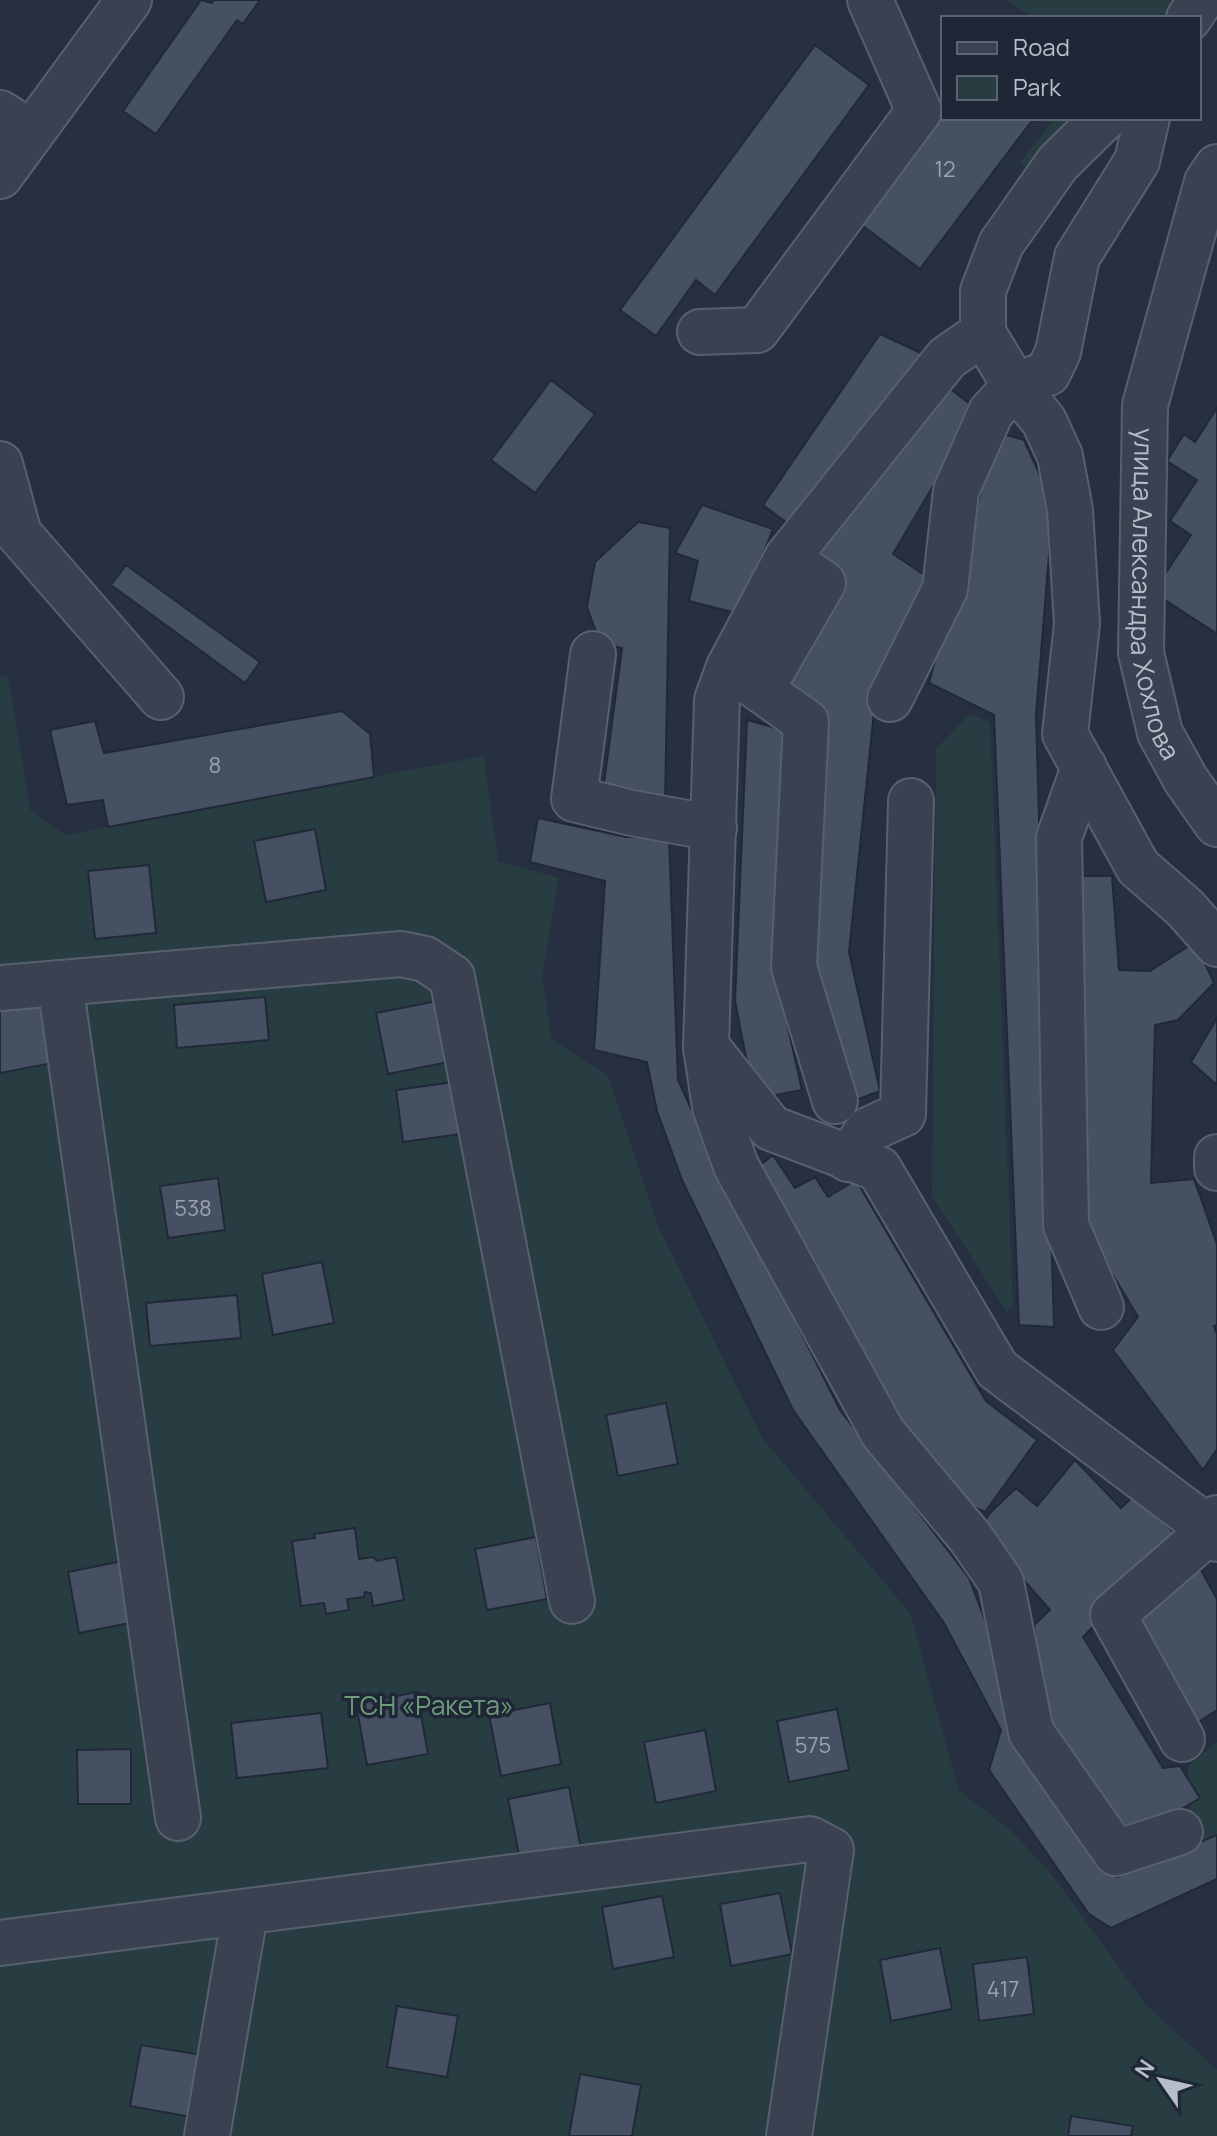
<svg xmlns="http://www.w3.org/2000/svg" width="1217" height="2136" font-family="Manrope,sans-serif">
<rect width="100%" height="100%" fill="#263041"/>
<path fill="#283d42" d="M 1007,0 L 1203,0 L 1199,18 L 1034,18 Z
M 1055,118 L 1131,118 L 1114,140 L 1036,178 L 1020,163 Z
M 8,675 L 30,810 L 65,835 L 484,756 L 498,861 L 559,878 L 542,978 L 552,1040 L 608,1075 L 658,1226 L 762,1438 L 910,1613 L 959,1791 L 1012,1831 L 1056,1880 L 1146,2005 L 1217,2070 L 1217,2136 L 0,2136 L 0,677 Z
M 970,714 L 990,722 L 1013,1306 L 1007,1312 L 932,1196 L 936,749 Z
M 1217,1742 L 1217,1878 L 1191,1869 L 1188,1766 Z"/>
<path fill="#455063" stroke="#212938" stroke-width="2" d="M 201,0 L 212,3 L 214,0 L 260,0 L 243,24 L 237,20 L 156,134 L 123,111 Z
M 815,45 L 869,85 L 715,295 L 696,280 L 656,336 L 620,310 Z
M 943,103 L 943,118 L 1034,118 L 920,269 L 855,220 Z
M 880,334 L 934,359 L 799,532 L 763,505 Z
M 551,380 L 595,414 L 535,493 L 491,460 Z
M 949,388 L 978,410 L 893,554 L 935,582 L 874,712 L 849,952 L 880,1091 L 843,1105 L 802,961 L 782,697 L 812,560 Z
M 1217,408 L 1217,634 L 1153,592 L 1191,535 L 1170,521 L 1197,480 L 1167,461 L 1184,434 L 1195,442 Z
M 997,432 L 1024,440 L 1053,504 L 1036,716 L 1054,1327 L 1019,1325 L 994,715 L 929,683 Z
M 702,505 L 773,529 L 740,614 L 689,601 L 698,561 L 675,553 Z
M 638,522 L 670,528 L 665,804 L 602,798 L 622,648 L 600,643 L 587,607 L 595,562 Z
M 126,565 L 260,662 L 245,683 L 111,585 Z
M 342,711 L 370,734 L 374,777 L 108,827 L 103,800 L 67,805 L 50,730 L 95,721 L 104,753 Z
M 747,720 L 791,732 L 779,987 L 802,1090 L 754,1099 L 735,1001 Z
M 538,818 L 626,837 L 669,837 L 678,1080 L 721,1174 L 840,1410 L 969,1578 L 1003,1667 L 1030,1768 L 1117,1877 L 1217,1835 L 1217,1879 L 1111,1928 L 1089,1914 L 989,1770 L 1001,1730 L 944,1623 L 793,1410 L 682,1180 L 657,1111 L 647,1062 L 594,1050 L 605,881 L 530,862 Z
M 315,829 L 326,890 L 266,902 L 254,841 Z
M 149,865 L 156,933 L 95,939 L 88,871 Z
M 1075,876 L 1112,876 L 1119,970 L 1150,971 L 1195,942 L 1214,983 L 1178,1020 L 1155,1025 L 1151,1183 L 1194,1179 L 1217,1244 L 1217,1325 L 1214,1326 L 1217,1334 L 1217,1449 L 1203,1470 L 1113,1350 L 1138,1317 L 1078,1217 Z
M 265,997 L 269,1040 L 177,1048 L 174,1005 Z
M 437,1001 L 449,1062 L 388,1074 L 376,1013 Z
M 41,1002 L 53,1063 L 0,1073 L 0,1010 Z
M 1217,1018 L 1217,1085 L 1191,1062 Z
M 454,1082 L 461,1134 L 403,1142 L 396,1090 Z
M 773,1155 L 795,1188 L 815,1177 L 828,1197 L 856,1180 L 986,1401 L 1037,1440 L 985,1512 L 956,1499 L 893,1432 L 750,1173 Z
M 218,1178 L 225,1230 L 168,1238 L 160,1186 Z
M 322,1262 L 334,1323 L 273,1335 L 262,1274 Z
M 237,1295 L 241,1338 L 150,1346 L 146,1303 Z
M 666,1403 L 678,1464 L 618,1476 L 606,1415 Z
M 1075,1460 L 1121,1508 L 1136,1494 L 1179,1538 L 1083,1637 L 1163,1768 L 1180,1766 L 1200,1798 L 1130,1840 L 1043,1716 L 1034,1625 L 1050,1610 L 979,1529 L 990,1513 L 1016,1488 L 1037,1506 Z
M 355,1528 L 359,1559 L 373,1557 L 377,1561 L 396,1557 L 404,1600 L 373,1606 L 371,1593 L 365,1592 L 364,1597 L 347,1599 L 349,1610 L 326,1614 L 324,1603 L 301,1606 L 292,1541 L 315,1538 L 314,1534 Z
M 536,1537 L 547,1599 L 487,1610 L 475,1549 Z
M 128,1560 L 140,1621 L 79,1633 L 68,1572 Z
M 1197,1563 L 1217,1599 L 1217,1710 L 1183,1732 L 1127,1619 Z
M 417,1692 L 428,1754 L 367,1765 L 356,1704 Z
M 550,1703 L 561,1764 L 501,1776 L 489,1715 Z
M 837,1709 L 849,1770 L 789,1782 L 777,1721 Z
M 321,1713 L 328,1768 L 237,1778 L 231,1723 Z
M 705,1730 L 716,1791 L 656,1803 L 644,1742 Z
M 131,1749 L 131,1804 L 78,1804 L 77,1750 Z
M 569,1787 L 581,1849 L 520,1860 L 508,1799 Z
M 780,1893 L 792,1954 L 731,1966 L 720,1904 Z
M 662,1896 L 674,1957 L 613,1969 L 602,1907 Z
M 940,1948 L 952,2009 L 891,2021 L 880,1960 Z
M 1027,1957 L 1034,2014 L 979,2021 L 973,1964 Z
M 397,2006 L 458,2016 L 447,2077 L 387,2067 Z
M 141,2045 L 202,2055 L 191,2117 L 130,2106 Z
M 580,2074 L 641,2085 L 632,2136 L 569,2136 Z
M 1071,2116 L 1133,2126 L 1131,2136 L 1068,2136 Z"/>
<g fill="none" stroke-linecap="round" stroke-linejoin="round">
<defs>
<g id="minor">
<path d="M 1189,18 L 1201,0"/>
<path d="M 0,113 L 31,133"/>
<path d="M 1104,118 L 1058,163 L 1001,244 L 983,291 L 983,333 L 1015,386 L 1044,421 L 1060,456 L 1070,510 L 1077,624 L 1065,734 L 1138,867 L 1185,908 L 1217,944"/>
<path id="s1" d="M 1217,167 L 1207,182 L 1145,405 L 1141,653 L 1160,733 L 1186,780 L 1217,824"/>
<path d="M 0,176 L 129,0"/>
<path d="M 700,332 L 757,330 L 919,111 L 870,0"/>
<path d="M 983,333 L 947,358 L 787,558 L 729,667 L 717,700 L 706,1046 L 771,1128 L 879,1169 L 997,1369 L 1211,1530 L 1217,1539"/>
<path d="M 0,464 L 19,534 L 161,697"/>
<path d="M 593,654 L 574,799 L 632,813 L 714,828"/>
<path d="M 729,667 L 806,722 L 794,967 L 835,1101"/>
<path d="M 761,690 L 823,583 L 787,558"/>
<path d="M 890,699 L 945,589 L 956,491 L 991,412 L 1015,386 L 1048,373 L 1058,352 L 1077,257 L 1137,161 L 1147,118"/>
<path d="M 1084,767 L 1059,838 L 1066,1225 L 1101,1307"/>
<path d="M 60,983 L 178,1818"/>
<path d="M 0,988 L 401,954 L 425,959 L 452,977 L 572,1601"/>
<path d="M 706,1048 L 715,1107 L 736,1166 L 883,1433 L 970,1537 L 1001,1582 L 1031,1732 L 1116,1853 L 1180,1832"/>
<path d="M 1217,1157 L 1217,1168"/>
<path d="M 848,1159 L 868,1130 L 903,1114 L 911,801"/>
<path d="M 1182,1739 L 1113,1615 L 1211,1530 L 1217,1518"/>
<path d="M 0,1943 L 810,1839 L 831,1850 L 789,2136"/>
<path d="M 207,2136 L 245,1913"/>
</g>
</defs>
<use href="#minor" stroke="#58606e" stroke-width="48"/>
<use href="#minor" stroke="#3a4251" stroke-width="44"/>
</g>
<g text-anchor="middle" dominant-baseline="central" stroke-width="7" stroke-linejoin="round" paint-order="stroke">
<g font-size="22" fill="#9aa2b1">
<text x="945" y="169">12</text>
<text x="215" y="765">8</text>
<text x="193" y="1208">538</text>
<text x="813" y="1745">575</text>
<text x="1003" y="1989">417</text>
</g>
<g font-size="26" fill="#b7bdcb" stroke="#1f2736">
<text stroke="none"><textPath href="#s1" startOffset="440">улица Александра Хохлова</textPath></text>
</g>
<g font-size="26" fill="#6e9c7b" stroke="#1f2736">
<text x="429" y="1705">ТСН «Ракета»</text>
</g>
</g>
<rect x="941" y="16" width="260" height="104" fill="#1f2736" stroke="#5c6372" stroke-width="2"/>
<rect x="957" y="42" width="40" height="12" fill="#3a4251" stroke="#5c6372" stroke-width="2"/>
<text x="1013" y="56" font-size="24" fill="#b7bdcb">Road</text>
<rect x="957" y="76" width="40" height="24" fill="#283d42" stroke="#5c6372" stroke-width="2"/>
<text x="1013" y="96" font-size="24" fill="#b7bdcb">Park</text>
<g transform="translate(1161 2080) rotate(304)" stroke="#1f2736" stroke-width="6" paint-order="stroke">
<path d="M0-6L14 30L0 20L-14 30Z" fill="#b7bdcb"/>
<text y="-12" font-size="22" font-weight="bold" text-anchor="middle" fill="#b7bdcb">N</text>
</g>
</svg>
